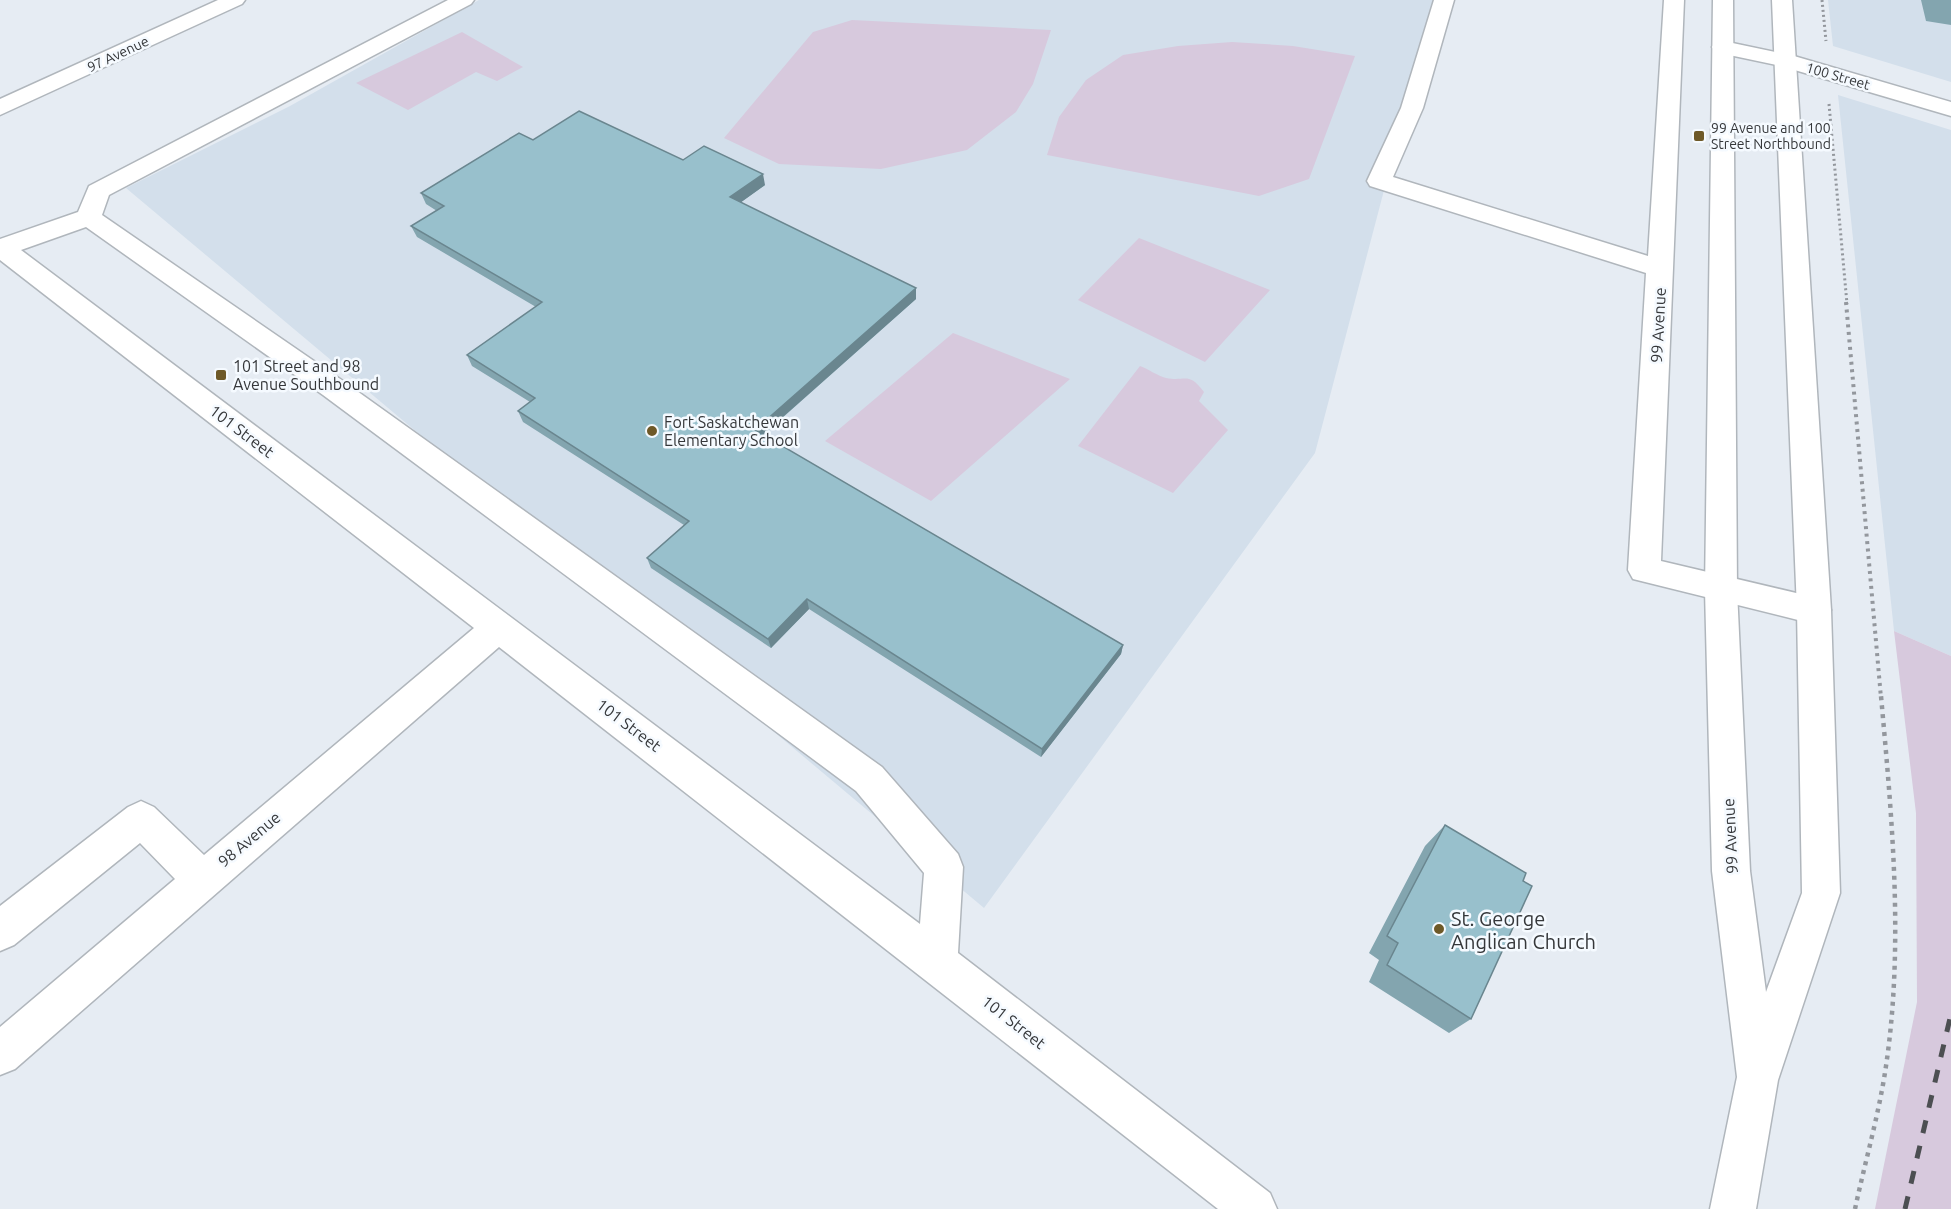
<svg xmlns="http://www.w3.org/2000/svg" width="1951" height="1209" font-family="Ubuntu,sans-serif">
<rect width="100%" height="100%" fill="#e6ecf3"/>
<path fill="#d3dfeb" d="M 479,0 L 1434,0 L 1315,453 L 984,908 L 126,188 L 290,106 Z
M 1828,0 L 1951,0 L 1951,82 L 1833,46 Z
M 1838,95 L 1951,130 L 1951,656 L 1894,631 Z"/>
<path fill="#d7c9dd" d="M 852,20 L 1051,30 L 1033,84 L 1016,112 L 967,150 L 881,169 L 779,164 L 724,138 L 813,32 Z
M 462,32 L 523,67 L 497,81 L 476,72 L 408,110 L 356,83 Z
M 1232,42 L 1293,46 L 1355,56 L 1309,179 L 1259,196 L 1047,155 L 1059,117 L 1086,80 L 1123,55 L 1178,46 Z
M 1139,238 L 1270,290 L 1205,362 L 1078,300 Z
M 953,333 L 1070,379 L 931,501 L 825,441 Z
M 1140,366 C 1148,369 1158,376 1166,378 C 1186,382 1188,371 1204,392 L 1199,401 L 1228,430 L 1173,493 L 1078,446 Z
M 1894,631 L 1951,656 L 1951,1209 L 1875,1209 L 1917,1002 L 1916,813 Z"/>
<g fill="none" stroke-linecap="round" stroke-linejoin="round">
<defs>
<path id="minor" d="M 218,0 L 245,0 L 242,4 L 0,115 L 0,99 Z
M 448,0 L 474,0 L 471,4 L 109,195 L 102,215 L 343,381 L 882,767 L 958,854 L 963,867 L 958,953 L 1270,1193 L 1277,1209 L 1218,1209 L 499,647 L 15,1069 L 0,1075 L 0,1027 L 175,879 L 140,843 L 14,945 L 0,951 L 0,906 L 128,807 L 141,801 L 154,807 L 204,855 L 474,628 L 0,260 L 0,239 L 78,212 L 89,186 ZM 86,227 L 323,395 L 856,791 L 924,873 L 920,924 L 21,250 Z
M 1434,0 L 1454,0 L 1423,108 L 1393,177 L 1648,256 L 1664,0 L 1684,0 L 1661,561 L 1826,600 L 1831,610 L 1826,620 L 1814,624 L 1633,579 L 1628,570 L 1646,273 L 1370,186 L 1367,181 L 1401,108 Z
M 1723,41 L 1794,56 L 1951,102 L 1951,116 L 1781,66 L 1715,52 L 1712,47 L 1715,42 Z"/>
<path id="major" d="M 1713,0 L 1733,0 L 1737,590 L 1750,871 L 1766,992 L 1802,893 L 1797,610 L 1772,0 L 1792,0 L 1831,610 L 1840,893 L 1778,1080 L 1756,1209 L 1710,1209 L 1737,1077 L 1712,871 L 1705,590 Z"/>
</defs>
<use href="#minor" stroke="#b0b6bc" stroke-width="3"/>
<use href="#major" stroke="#b0b6bc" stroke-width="3"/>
<path stroke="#93979d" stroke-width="3" stroke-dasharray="2 3" stroke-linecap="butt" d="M 1822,0 L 1826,41
M 1829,104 L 1847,304"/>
<path stroke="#93979d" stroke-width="4" stroke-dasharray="3 4.5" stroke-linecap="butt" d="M 1846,302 L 1881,698"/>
<path stroke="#93979d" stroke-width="4.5" stroke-dasharray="4 5" stroke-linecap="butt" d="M 1855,1209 C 1865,1162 1879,1114 1886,1066 C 1904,944 1892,818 1881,696"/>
<use href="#minor" fill="#fff" fill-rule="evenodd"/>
<use href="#major" fill="#fff" fill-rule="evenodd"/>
<path stroke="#4c4f52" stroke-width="5" stroke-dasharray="13 13" stroke-linecap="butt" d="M 1905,1209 L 1951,1014"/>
</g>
<path fill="#83a5af" d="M 1921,0 L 1951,0 L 1951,25 L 1926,21 Z
M 533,140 L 683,160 L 765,185 L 741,202 L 916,299 L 763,435 L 1123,645 L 1121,654 L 1041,757 L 809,609 L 771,648 L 651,568 L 647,558 L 684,525 L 523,422 L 518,411 L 530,402 L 472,366 L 467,355 L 536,307 L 417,237 L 411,226 L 437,211 L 426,204 L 421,193 Z
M 1445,825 L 1471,1019 L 1449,1033 L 1369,982 L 1379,960 L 1369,953 L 1425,846 Z"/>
<path fill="#6a868f" d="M 763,174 L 765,185 L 733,208 L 730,197 Z
M 916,288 L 916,299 L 757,440 L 755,430 Z
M 807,599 L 809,609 L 771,648 L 768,639 Z
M 1123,645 L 1121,654 L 1041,757 L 1042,749 Z"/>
<path fill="#98c0cc" stroke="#6a868f" stroke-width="1.5" d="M 579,111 L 683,160 L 704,146 L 763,174 L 730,197 L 916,288 L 755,430 L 1123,645 L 1042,749 L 807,599 L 768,639 L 647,558 L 689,521 L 518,411 L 535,398 L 467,355 L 542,302 L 411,226 L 444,206 L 421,193 L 519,133 L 533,140 Z
M 1445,825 L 1526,873 L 1523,881 L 1532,886 L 1471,1019 L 1387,965 L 1398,943 L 1387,936 Z"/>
<g fill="#6e5928" stroke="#f5faff" stroke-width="2">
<rect x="1693" y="130" width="12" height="12" rx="3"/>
<rect x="215" y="369" width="12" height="12" rx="3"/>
<circle cx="652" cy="431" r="6"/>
<circle cx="1439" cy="929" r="6"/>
</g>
<g text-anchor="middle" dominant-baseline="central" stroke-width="5" stroke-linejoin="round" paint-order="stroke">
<g font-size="14" fill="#35373a" stroke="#f5faff">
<text transform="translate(118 54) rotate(-25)">97 Avenue</text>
<text transform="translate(1838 76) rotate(16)">100 Street</text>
</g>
<g font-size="14" fill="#35373a" stroke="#f5faff" text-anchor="start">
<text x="1711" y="128">99 Avenue and 100<tspan x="1711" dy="16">Street Northbound</tspan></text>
</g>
<g font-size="16" fill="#35373a" stroke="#f5faff">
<text transform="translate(1658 325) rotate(-87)">99 Avenue</text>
<text transform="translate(242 431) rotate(37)">101 Street</text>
<text transform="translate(629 725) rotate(37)">101 Street</text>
<text transform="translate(1730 836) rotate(-93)">99 Avenue</text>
<text transform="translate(249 839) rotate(-40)">98 Avenue</text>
<text transform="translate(1014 1022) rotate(38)">101 Street</text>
</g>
<g font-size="16" fill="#35373a" stroke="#f5faff" text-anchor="start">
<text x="233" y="366">101 Street and 98<tspan x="233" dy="18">Avenue Southbound</tspan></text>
<text x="664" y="422">Fort Saskatchewan<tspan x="664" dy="18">Elementary School</tspan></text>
</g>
<g font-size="20" fill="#35373a" stroke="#f5faff" text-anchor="start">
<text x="1451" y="918">St. George<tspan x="1451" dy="23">Anglican Church</tspan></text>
</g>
</g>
</svg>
